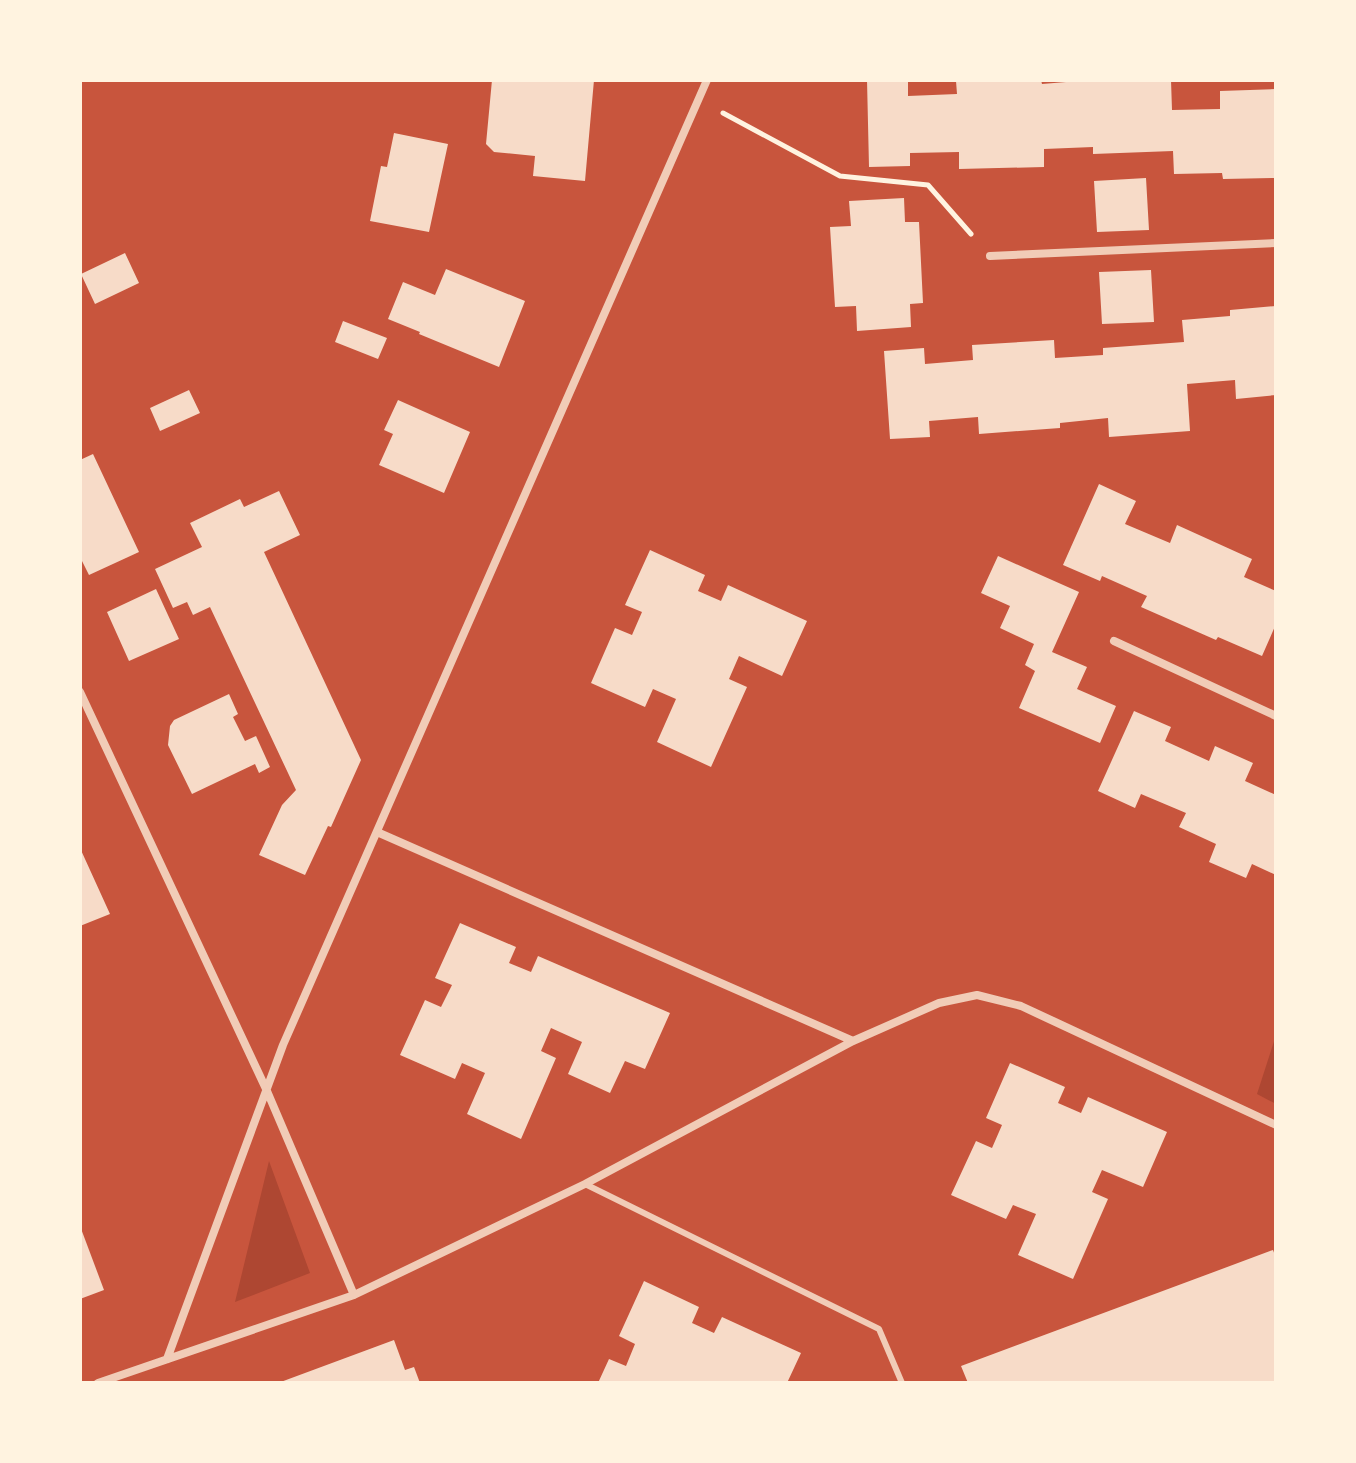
<svg xmlns="http://www.w3.org/2000/svg" width="1356" height="1463" font-family="'Times New Roman',serif">
<rect width="100%" height="100%" fill="#c8553d"/>
<path fill="#ae4732" d="M 1276,1035 L 1276,1104 L 1257,1094 Z
M 269,1161 L 310,1273 L 235,1302 Z"/>
<path fill="#f7dbc8" d="M 492,80 L 594,80 L 585,181 L 533,176 L 535,156 L 494,152 L 486,144 Z
M 867,80 L 908,80 L 908,96 L 957,94 L 956,81 L 1041,80 L 1042,84 L 1090,80 L 1171,80 L 1172,110 L 1220,109 L 1220,91 L 1276,89 L 1276,178 L 1223,179 L 1222,173 L 1174,174 L 1173,151 L 1093,154 L 1093,147 L 1044,149 L 1044,167 L 959,169 L 959,152 L 910,153 L 910,166 L 869,167 Z
M 394,133 L 448,144 L 429,232 L 370,221 L 381,166 L 387,167 Z
M 1146,178 L 1149,230 L 1097,232 L 1094,181 Z
M 904,198 L 905,222 L 919,222 L 923,303 L 910,304 L 911,327 L 857,331 L 856,306 L 835,307 L 830,227 L 851,226 L 849,201 Z
M 125,253 L 139,283 L 95,304 L 81,274 Z
M 446,269 L 525,301 L 499,367 L 419,334 L 420,332 L 388,319 L 403,282 L 435,295 Z
M 1151,270 L 1154,322 L 1102,324 L 1099,272 Z
M 1276,306 L 1276,395 L 1236,399 L 1235,380 L 1187,384 L 1190,431 L 1109,437 L 1108,418 L 1060,423 L 1060,428 L 979,434 L 978,417 L 929,421 L 930,437 L 890,439 L 884,351 L 924,348 L 925,364 L 973,360 L 972,345 L 1054,340 L 1055,358 L 1103,355 L 1103,348 L 1184,342 L 1182,320 L 1230,316 L 1230,310 Z
M 343,321 L 387,338 L 378,359 L 335,342 Z
M 189,390 L 200,413 L 160,431 L 150,408 Z
M 398,400 L 470,432 L 444,493 L 379,465 L 393,434 L 384,430 Z
M 93,454 L 139,552 L 89,575 L 80,557 L 80,460 Z
M 1099,484 L 1136,501 L 1125,524 L 1170,543 L 1177,525 L 1252,559 L 1244,577 L 1276,591 L 1276,624 L 1262,656 L 1218,637 L 1216,640 L 1141,607 L 1147,596 L 1102,576 L 1100,581 L 1063,565 Z
M 279,491 L 300,535 L 264,552 L 361,760 L 331,827 L 328,826 L 305,875 L 259,855 L 282,805 L 296,790 L 210,607 L 193,615 L 187,602 L 173,608 L 155,569 L 202,547 L 190,523 L 240,499 L 244,507 Z
M 650,550 L 705,575 L 698,591 L 721,601 L 728,585 L 807,621 L 782,676 L 739,656 L 729,679 L 747,687 L 711,767 L 657,742 L 676,699 L 653,689 L 645,707 L 591,683 L 615,628 L 632,635 L 642,612 L 625,605 Z
M 998,556 L 1079,592 L 1052,652 L 1087,667 L 1077,689 L 1116,706 L 1100,743 L 1019,708 L 1035,671 L 1025,665 L 1034,644 L 1000,628 L 1010,606 L 981,593 Z
M 156,589 L 179,639 L 129,661 L 107,612 Z
M 229,694 L 238,714 L 233,717 L 245,741 L 256,736 L 270,767 L 259,773 L 255,764 L 192,794 L 168,745 L 170,726 L 174,720 Z
M 1134,711 L 1171,727 L 1165,741 L 1209,761 L 1215,746 L 1253,763 L 1245,781 L 1276,795 L 1276,875 L 1252,864 L 1246,878 L 1209,862 L 1216,844 L 1179,827 L 1186,813 L 1141,794 L 1135,808 L 1098,791 Z
M 80,848 L 110,914 L 80,926 Z
M 460,923 L 516,947 L 509,963 L 531,972 L 538,956 L 670,1013 L 645,1069 L 625,1061 L 610,1093 L 568,1074 L 582,1042 L 551,1028 L 541,1051 L 556,1058 L 521,1139 L 467,1114 L 485,1073 L 462,1063 L 455,1079 L 400,1055 L 425,1000 L 441,1007 L 452,985 L 435,978 Z
M 1010,1063 L 1065,1087 L 1058,1103 L 1081,1113 L 1088,1097 L 1167,1132 L 1143,1187 L 1102,1170 L 1092,1192 L 1108,1199 L 1073,1279 L 1018,1255 L 1036,1214 L 1013,1205 L 1006,1219 L 951,1195 L 976,1141 L 992,1148 L 1002,1125 L 986,1118 Z
M 80,1226 L 104,1290 L 80,1299 Z
M 1273,1250 L 1276,1258 L 1276,1383 L 968,1383 L 961,1366 Z
M 644,1281 L 699,1307 L 692,1323 L 714,1333 L 722,1317 L 801,1353 L 787,1383 L 598,1383 L 609,1359 L 626,1366 L 635,1344 L 619,1336 Z
M 394,1340 L 405,1370 L 414,1367 L 420,1383 L 278,1383 Z"/>
<g fill="none" stroke-linecap="round" stroke-linejoin="round">
<path stroke="#fff3e0" stroke-width="5" d="M 723,113 L 840,176 L 928,185 L 971,234"/>
<path stroke="#f1ccb7" stroke-width="6" d="M 585,1184 L 879,1329 L 902,1383"/>
<path stroke="#f1ccb7" stroke-width="8" d="M 990,256 L 1276,243
M 1114,641 L 1276,716
M 80,692 L 267,1091 L 354,1295
M 377,832 L 853,1041
M 167,1359 L 283,1045 L 707,80
M 98,1383 L 354,1295 L 585,1184 L 853,1041 L 939,1003 L 977,995 L 1021,1006 L 1276,1125"/>
</g>
<rect width="1356" height="1463" fill="none" stroke="#fff3e0" stroke-width="164"/>
</svg>
